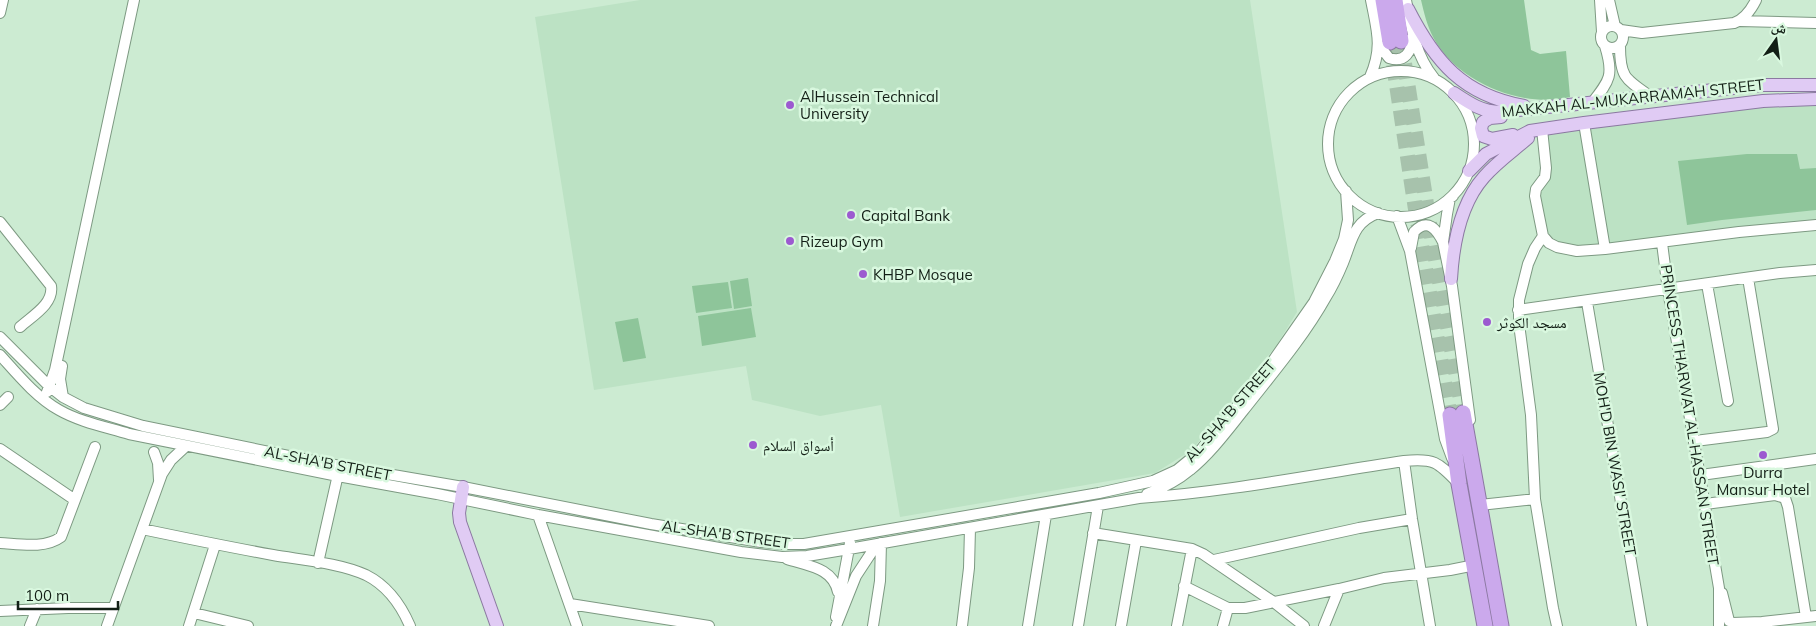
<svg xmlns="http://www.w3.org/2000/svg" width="1816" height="626" font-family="Mulish,'Noto Naskh Arabic',sans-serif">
<rect width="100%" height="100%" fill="#ccebd2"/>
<path fill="#bce2c4" d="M 640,0 L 1250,0 L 1297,312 L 1276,346 L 1192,450 L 1155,473 L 900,517 L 881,405 L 820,416 L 752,400 L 746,366 L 594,390 L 535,17 Z
M 1816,99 L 1816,225 L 1605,249 L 1549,243 L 1534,188 L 1541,176 L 1543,160 L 1537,132 Z"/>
<path fill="#8ec59a" d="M 1421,0 L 1524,0 L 1531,50 L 1540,54 L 1566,51 L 1570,97 C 1523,109 1456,82 1433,37 C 1427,25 1424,13 1421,0 Z
M 1747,154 L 1797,154 L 1800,169 L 1816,168 L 1816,210 L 1722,220 L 1687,225 L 1678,161 Z
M 748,278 L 752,306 L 734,309 L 730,281 Z
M 728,282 L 732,308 L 696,313 L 692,286 Z
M 751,308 L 756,337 L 702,346 L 698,316 Z
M 638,318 L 646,358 L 623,362 L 615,322 Z"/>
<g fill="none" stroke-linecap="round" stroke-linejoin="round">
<path stroke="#a7c2ac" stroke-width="15" stroke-dasharray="15 8" stroke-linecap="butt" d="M 1401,41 L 1432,239 L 1463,413
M 1390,42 L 1415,206 L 1450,415"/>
<defs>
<path id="minor" d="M 1406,0 C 1411,28 1416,56 1434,78
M 1600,0 L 1602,32
M 1609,0 L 1615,26
M 0,13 L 3,0
M 1740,21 L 1816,23
M1601 37a11 11 0 1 1 22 0a11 11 0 1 1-22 0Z
M 1621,30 L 1642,33 L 1734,23 C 1745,19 1751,10 1756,0
M 1379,45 L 1389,58 C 1405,63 1412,52 1412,37
M 1620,46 C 1620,77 1625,79 1650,96
M1328 144a73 73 0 1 1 146 0a73 73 0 1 1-146 0Z
M 1370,77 C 1383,47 1377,31 1371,0
M 1592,103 C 1610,80 1614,75 1605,46
M 1584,123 L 1605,249
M 1542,129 L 1546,168 L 1545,177 L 1536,189 L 1535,196 L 1543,236 L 1549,243 L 1557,247 L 1577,251 L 1605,249 L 1739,232 L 1816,225
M 1453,196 L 1450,198 L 1447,214 L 1443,242 L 1452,286 L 1470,420
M 1397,216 L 1410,251 L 1445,439 L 1452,458
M 0,222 L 51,286 C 54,304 32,316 20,327
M 1543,236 L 1535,248 L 1528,264 L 1519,300 L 1519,324 L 1531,415 L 1535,499 L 1553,608 L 1557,626
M 1662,243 L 1668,290 L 1719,588 L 1719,625
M 1411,248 L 1414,232 C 1428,217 1437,230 1443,242
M 1707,284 L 1728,401
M 1587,302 L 1642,626
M 1518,310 L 1780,273 L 1816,270
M 0,337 L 49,386 L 63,397 L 84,408 L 143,426 L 323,463 L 463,487 L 651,524 L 761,542 L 783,544 L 804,544 L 1099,493 L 1153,481 L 1177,470 L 1199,452 L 1263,375 L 1314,302 L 1335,261 L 1344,239 L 1348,220 L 1346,191
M 0,355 C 18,375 36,397 59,410 C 80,422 106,427 129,434 L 338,476 L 437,494 L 538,515 L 741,552 L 782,557 L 807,556 L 849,549 L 1139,498 C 1228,492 1316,474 1404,461 C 1435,458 1438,462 1459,484
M 62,366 L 60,379 L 63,397
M 47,392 L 55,370 L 134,0
M 0,405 L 8,397
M 1695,441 L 1767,432 L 1773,429 L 1748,278
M 0,449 L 75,500
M 154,452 L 158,463 L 159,480
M 1404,461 L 1412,519 L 1430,626
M 1701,475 L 1816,459
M 1147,494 C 1163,488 1177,481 1190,470 C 1210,454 1227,431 1243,411 C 1272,374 1303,338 1326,297 C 1333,286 1338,275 1343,263 C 1352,241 1353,222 1378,213
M 1705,504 L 1775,495 L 1785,498 L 1788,507 L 1806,617
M 1480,505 L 1535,499
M 538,515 L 577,626
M 142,529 C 185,538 229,547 273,555 C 302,560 340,563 366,575 C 388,586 401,605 410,626
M 1093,533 L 1192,549 L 1203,554 L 1275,603 L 1304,626
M 0,543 C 19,544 45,549 61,537 L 95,447
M 787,559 C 809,566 833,568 838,592
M 1214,560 L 1359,528 L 1412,519
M 318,563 L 339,470
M 1184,586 L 1228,608 L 1245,608 L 1339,589 L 1384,578 L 1450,570 L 1475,565
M 1722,593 L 1729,621
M 570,604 L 709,626
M 0,611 L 68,608 L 113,608
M 194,613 L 248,626
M 836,617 L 850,543
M 1732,623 L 1762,622 L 1816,616
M 30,626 L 37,609
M 107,626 L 162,474 L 171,460 L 186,446
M 189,626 L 215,545
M 836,626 L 856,576 L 877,544
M 873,626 L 880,581 L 881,543
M 962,626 L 969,568 L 970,528
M 1028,626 L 1046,515
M 1078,626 L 1098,506
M 1121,626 L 1136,541
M 1177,626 L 1192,549
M 1223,626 L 1228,608
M 1324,626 L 1339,589"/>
<path id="major" d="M 1408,9 C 1435,62 1463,95 1524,106
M 1454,93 C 1469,103 1482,112 1500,112 L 1763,85 L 1816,85
M 1501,117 L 1490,118 L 1483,122 L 1481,128 L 1483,136 L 1492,139 L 1513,135
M 1469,171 L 1486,154 L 1530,131 L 1584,123 L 1763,101 L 1816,99
M 1451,279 C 1453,244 1460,204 1484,177 C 1497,162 1513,151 1528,138
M 463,487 L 459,513 L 460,522 L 497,626"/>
<path id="highway" d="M 1383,0 L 1390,42
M 1395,0 L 1401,41
M 1463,413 L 1501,626
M 1450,415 L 1459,484 L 1485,626"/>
</defs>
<use href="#minor" stroke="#7d9982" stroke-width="12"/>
<use href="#major" stroke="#8b79a1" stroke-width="14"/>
<use href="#highway" stroke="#8b79a1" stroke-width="17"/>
<use href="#minor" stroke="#fff" stroke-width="10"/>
<use href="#major" stroke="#e0cbf4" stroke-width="12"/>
<use href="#highway" stroke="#cba9ec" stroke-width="15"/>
</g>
<g fill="#9c5ad0" stroke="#d9f8df" stroke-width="2">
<circle cx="790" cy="105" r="5"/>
<circle cx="851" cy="215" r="5"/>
<circle cx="790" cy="241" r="5"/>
<circle cx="863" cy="274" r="5"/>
<circle cx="1487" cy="322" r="5"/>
<circle cx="753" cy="445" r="5"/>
<circle cx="1763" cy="455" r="5"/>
</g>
<g text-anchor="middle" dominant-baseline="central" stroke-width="5" stroke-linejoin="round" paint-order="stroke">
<g font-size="15" fill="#131f16" stroke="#d9f8df" text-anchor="start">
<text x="800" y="96">AlHussein Technical<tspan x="800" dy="17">University</tspan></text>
<text x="861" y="215">Capital Bank</text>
<text x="800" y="241">Rizeup Gym</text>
<text x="873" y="274">KHBP Mosque</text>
<text x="1497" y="322">مسجد الكوثر</text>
<text x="763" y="445">أسواق السلام</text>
<text x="1763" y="472" text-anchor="middle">Durra<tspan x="1763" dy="17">Mansur Hotel</tspan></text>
</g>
<g font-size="15" fill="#131f16" stroke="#d9f8df">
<text transform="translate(1633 98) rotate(-6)">MAKKAH AL-MUKARRAMAH STREET</text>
<text transform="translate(1230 411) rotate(-49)">AL-SHA'B STREET</text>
<text transform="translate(1690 415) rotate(81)">PRINCESS THARWAT AL-HASSAN STREET</text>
<text transform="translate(328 463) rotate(11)">AL-SHA'B STREET</text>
<text transform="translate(1615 464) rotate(80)">MOH'D BIN WASI' STREET</text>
<text transform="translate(726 534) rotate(8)">AL-SHA'B STREET</text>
</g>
</g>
<g transform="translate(1776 40) rotate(14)" stroke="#d9f8df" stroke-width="4" paint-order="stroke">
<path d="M0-4L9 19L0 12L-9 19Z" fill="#131f16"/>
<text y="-8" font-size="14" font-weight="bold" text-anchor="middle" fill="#131f16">ش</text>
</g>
<path d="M18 601v8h100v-8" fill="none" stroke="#131f16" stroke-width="2.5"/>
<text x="25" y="601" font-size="15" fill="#131f16" stroke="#d9f8df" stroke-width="4" paint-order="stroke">100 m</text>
</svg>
